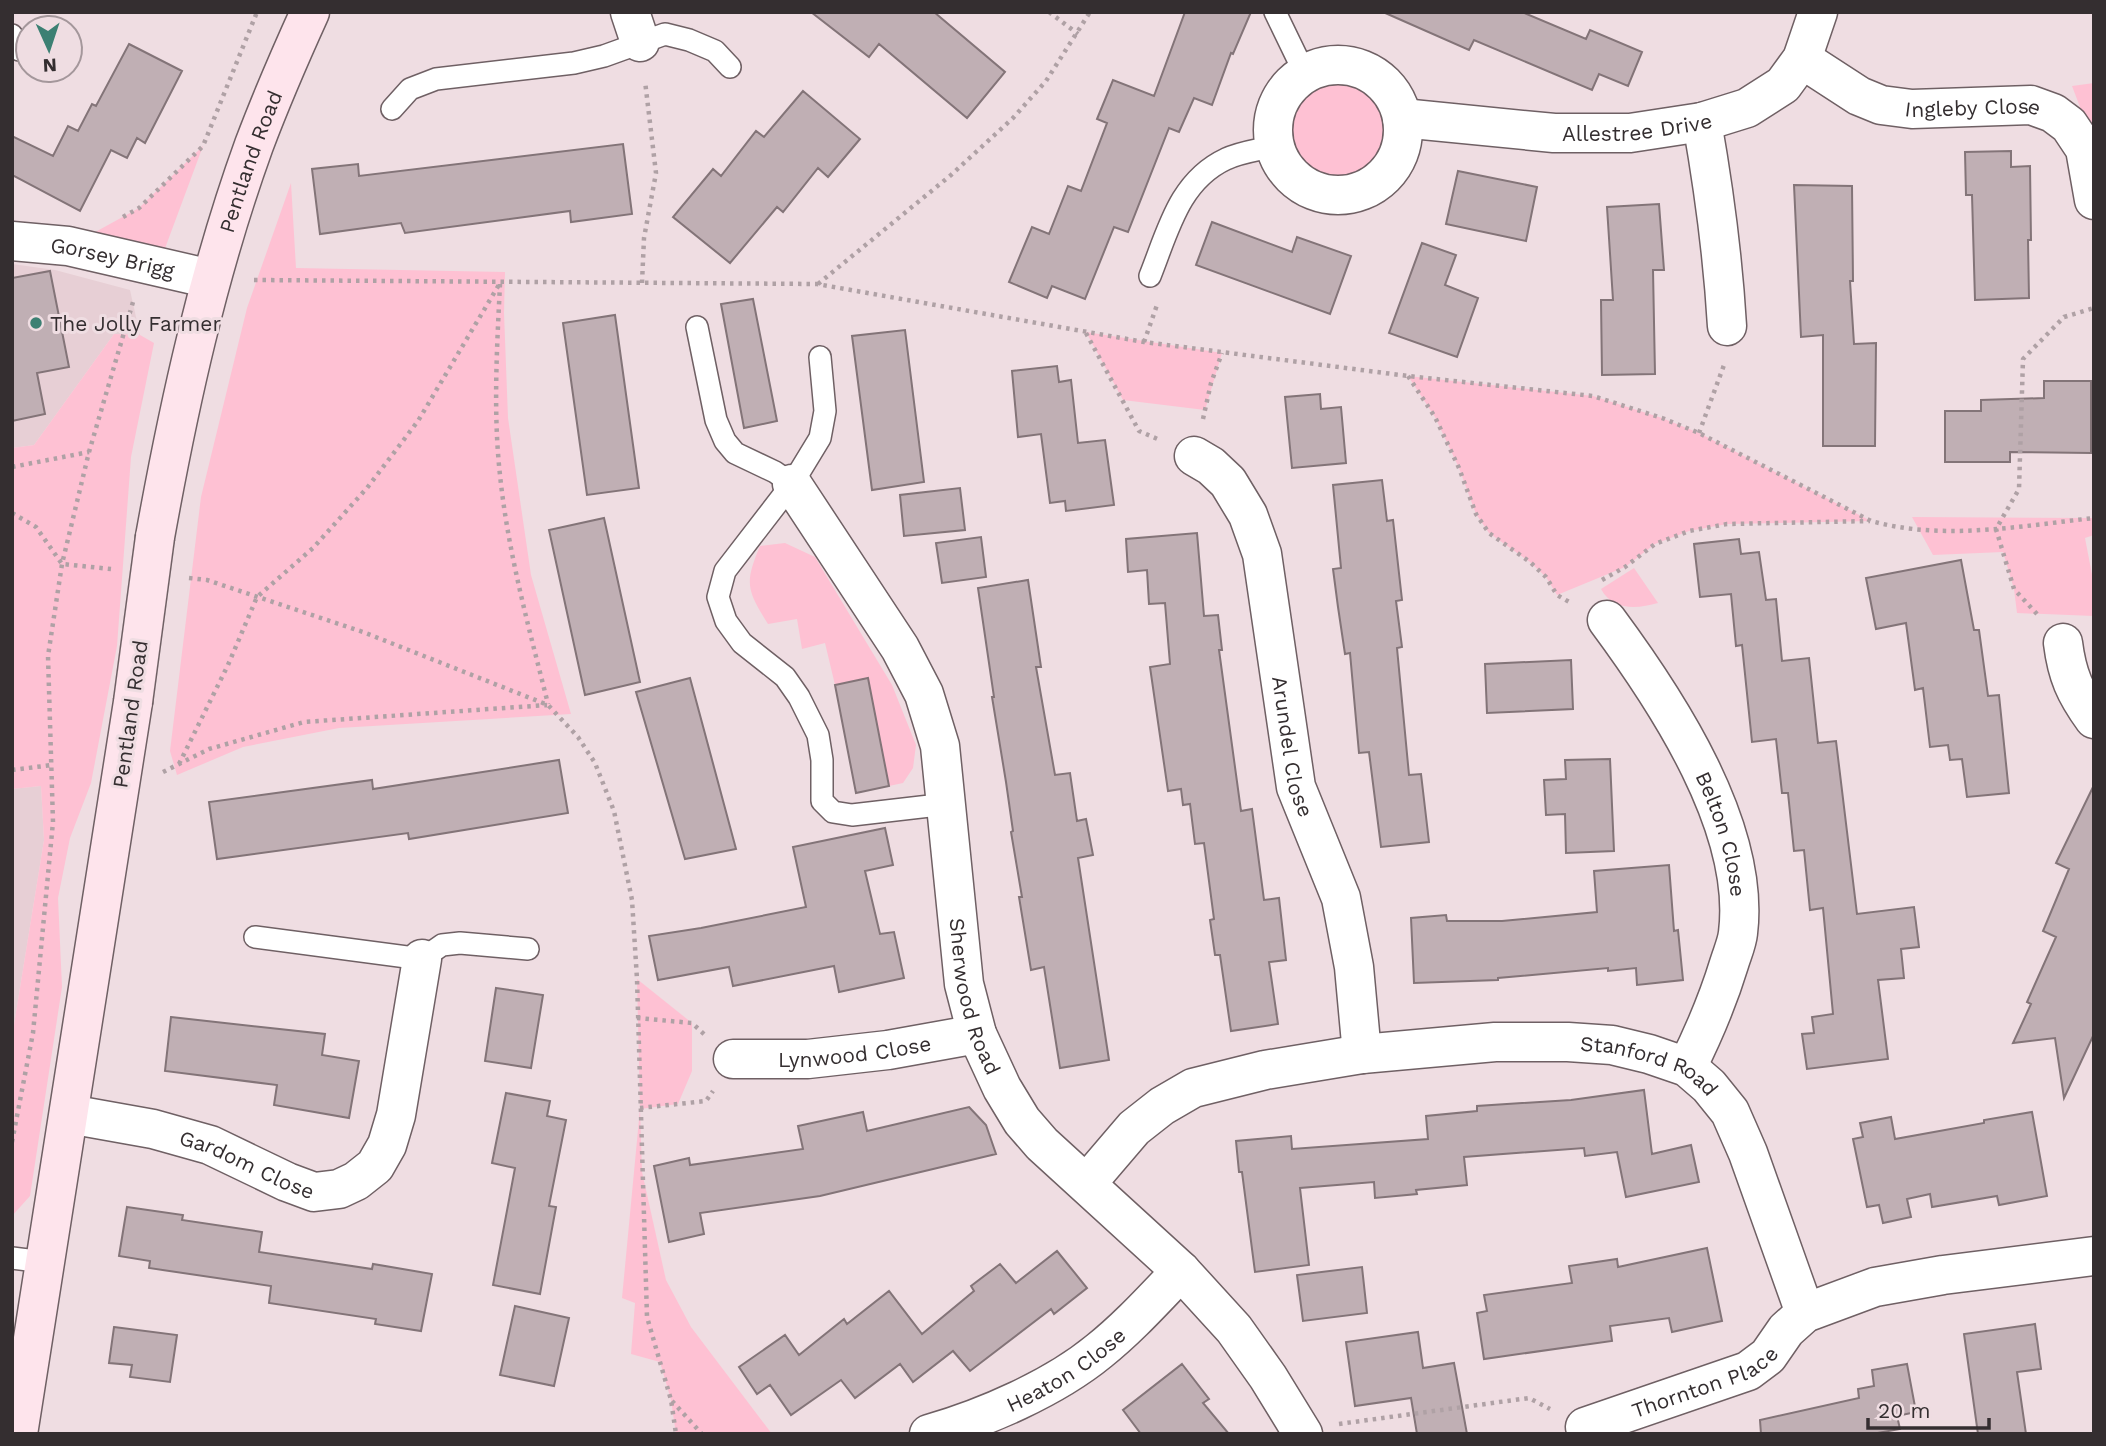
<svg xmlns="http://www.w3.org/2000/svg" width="2106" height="1446" font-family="'Work Sans',sans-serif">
<rect width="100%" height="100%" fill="#efdde2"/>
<path fill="#e7cfd5" d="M 12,264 L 55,270 L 130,290 L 140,335 L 114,334 L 34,445 L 12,448 Z
M 41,786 L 44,840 L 12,1037 L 12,789 Z"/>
<path fill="#fec1d3" d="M 2094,83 L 2094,144 L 2072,86 Z
M1291 130a46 46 0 1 1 92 0a46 46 0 1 1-92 0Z
M 203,146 L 164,251 L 88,236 L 139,208 Z
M 291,183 L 296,268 L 505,272 L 504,313 L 508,418 L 531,575 L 571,714 L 339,728 L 243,747 L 177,775 L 170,751 L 201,497 L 247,308 Z
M 1086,332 L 1222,353 L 1205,410 L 1123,400 Z
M 114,334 L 140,335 L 154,343 L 131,457 L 117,646 L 91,783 L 70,838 L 58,898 L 62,987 L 30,1196 L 12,1216 L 12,1037 L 44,840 L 41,786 L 12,789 L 12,448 L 34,445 Z
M 1408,376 L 1593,396 L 1662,418 L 1699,433 L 1871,521 L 1727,524 L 1689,531 L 1655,544 L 1625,567 L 1557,595 L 1546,577 L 1530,562 L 1489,533 L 1476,514 L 1459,468 L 1435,417 Z
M 1912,517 L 2094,518 L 2094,535 L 2085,538 L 2094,585 L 2094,616 L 2017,613 L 2014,589 L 2003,552 L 1933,555 Z
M 785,543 L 815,557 L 892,685 L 916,745 L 913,768 L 903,783 L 889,786 L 868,679 L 835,685 L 825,643 L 802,649 L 797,619 L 768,624 C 747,590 744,584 760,546 Z
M 1634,568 L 1658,603 C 1637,609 1613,611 1601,589 Z
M 637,979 L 692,1023 L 692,1071 L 678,1104 L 640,1109 L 642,1172 L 666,1280 L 691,1327 L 772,1434 L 676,1434 L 671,1400 L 660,1362 L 631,1354 L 635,1303 L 622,1298 L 640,1109 Z"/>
<path fill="#c0afb4" stroke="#837478" stroke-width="2" d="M 811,12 L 934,12 L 1005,72 L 967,118 L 879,44 L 869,57 Z
M 1185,12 L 1251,12 L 1233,54 L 1231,53 L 1212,105 L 1194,98 L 1179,132 L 1169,128 L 1128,232 L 1114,227 L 1085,299 L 1052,286 L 1047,298 L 1009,282 L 1032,227 L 1049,234 L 1068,186 L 1081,191 L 1107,123 L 1097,119 L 1113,80 L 1154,96 Z
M 1383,12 L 1522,12 L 1586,39 L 1590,30 L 1642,52 L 1628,86 L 1599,74 L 1592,90 L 1474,40 L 1469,50 Z
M 129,44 L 182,71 L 145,143 L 137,138 L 127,158 L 111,150 L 80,211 L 12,175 L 12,136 L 53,156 L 68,126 L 78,131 L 92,104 L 96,106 Z
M 803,91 L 860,139 L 828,177 L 818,168 L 783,212 L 777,207 L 730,263 L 673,217 L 713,169 L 721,176 L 756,131 L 764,137 Z
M 623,144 L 632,214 L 571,222 L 570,211 L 405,233 L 401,223 L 320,234 L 312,169 L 358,164 L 359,176 Z
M 2011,151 L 2011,167 L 2030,166 L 2031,240 L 2028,240 L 2029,298 L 1975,300 L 1972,195 L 1966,195 L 1965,152 Z
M 1458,171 L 1537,187 L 1526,241 L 1446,224 Z
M 1794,185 L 1852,186 L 1853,281 L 1850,281 L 1854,344 L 1876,343 L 1875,446 L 1823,446 L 1823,335 L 1801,337 Z
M 1659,204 L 1664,270 L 1653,270 L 1655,374 L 1602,375 L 1601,300 L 1613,300 L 1607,207 Z
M 1212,222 L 1292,252 L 1297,237 L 1351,256 L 1330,314 L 1196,265 Z
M 1422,243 L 1456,255 L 1445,285 L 1478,298 L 1457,357 L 1389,333 Z
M 50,271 L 69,367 L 37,373 L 45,414 L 12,421 L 12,278 Z
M 753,299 L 777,421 L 744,428 L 721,304 Z
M 615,315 L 639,488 L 587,495 L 563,323 Z
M 905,330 L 924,482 L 872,490 L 852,336 Z
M 1057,366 L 1059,382 L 1071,380 L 1078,443 L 1105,440 L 1114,505 L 1066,511 L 1065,501 L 1050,503 L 1041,434 L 1018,437 L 1012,371 Z
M 2044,381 L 2091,381 L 2091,453 L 2010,452 L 2010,462 L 1945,462 L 1945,411 L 1981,411 L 1981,400 L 2044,398 Z
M 1320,394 L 1321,409 L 1341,407 L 1346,463 L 1292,468 L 1285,397 Z
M 1382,480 L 1387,521 L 1393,520 L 1402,600 L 1396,601 L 1402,647 L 1397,648 L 1409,775 L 1421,774 L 1429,842 L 1381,847 L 1369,752 L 1359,753 L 1350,653 L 1345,654 L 1338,607 L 1333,569 L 1341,568 L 1333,485 Z
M 960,488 L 965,530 L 904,536 L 900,495 Z
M 604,518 L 640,682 L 585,695 L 549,530 Z
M 1197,533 L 1204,616 L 1218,615 L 1222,650 L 1219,650 L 1241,811 L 1252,809 L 1264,900 L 1279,898 L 1286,960 L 1269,962 L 1278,1024 L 1231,1031 L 1220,955 L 1215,955 L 1210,920 L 1214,919 L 1204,843 L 1195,844 L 1190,804 L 1183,805 L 1181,789 L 1168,791 L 1150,667 L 1170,664 L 1165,603 L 1149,604 L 1147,570 L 1128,572 L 1126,539 Z
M 981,537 L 986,577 L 942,583 L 936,543 Z
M 1739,539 L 1741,554 L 1759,552 L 1766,600 L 1776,599 L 1782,661 L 1809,658 L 1818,743 L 1836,741 L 1857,914 L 1914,907 L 1919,947 L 1901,949 L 1904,978 L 1878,980 L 1888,1059 L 1807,1069 L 1802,1034 L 1814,1033 L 1812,1017 L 1833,1014 L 1823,908 L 1810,910 L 1804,850 L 1794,851 L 1788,793 L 1782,793 L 1776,739 L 1752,742 L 1742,645 L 1736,646 L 1731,594 L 1700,597 L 1694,544 Z
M 1961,560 L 1974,630 L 1979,630 L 1988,696 L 1999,695 L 2009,793 L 1967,797 L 1962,759 L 1950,760 L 1948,745 L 1930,747 L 1923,688 L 1915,690 L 1906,623 L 1876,629 L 1866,578 Z
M 1028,580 L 1041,667 L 1036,667 L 1055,775 L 1070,773 L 1077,821 L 1086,819 L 1093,855 L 1078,858 L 1109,1060 L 1060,1068 L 1044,967 L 1031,970 L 1019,897 L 1022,897 L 1011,832 L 1013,831 L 1006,782 L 992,697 L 994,697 L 978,588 Z
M 1571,660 L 1573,709 L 1487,713 L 1485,664 Z
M 690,678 L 736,849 L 685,859 L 636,692 Z
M 868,678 L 889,786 L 856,793 L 835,685 Z
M 1610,759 L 1614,851 L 1566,853 L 1565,814 L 1546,815 L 1544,780 L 1566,779 L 1565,760 Z
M 559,760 L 568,813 L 409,839 L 408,833 L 217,859 L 209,802 L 372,780 L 373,789 Z
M 2094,785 L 2094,1034 L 2064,1098 L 2055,1038 L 2013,1043 L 2031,1004 L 2027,1002 L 2056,937 L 2043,931 L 2069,869 L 2056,863 Z
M 885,828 L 893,865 L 865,871 L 880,934 L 894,932 L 904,978 L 839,992 L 834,966 L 733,986 L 729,967 L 658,980 L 649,936 L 701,928 L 806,907 L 793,847 Z
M 1669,865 L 1674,931 L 1678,930 L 1683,980 L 1637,985 L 1636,968 L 1608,971 L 1608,968 L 1498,978 L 1498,980 L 1414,983 L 1411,918 L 1446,915 L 1447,921 L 1502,921 L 1597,912 L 1594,871 Z
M 496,988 L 543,995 L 531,1068 L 485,1061 Z
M 171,1017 L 325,1034 L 322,1055 L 359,1061 L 349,1118 L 274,1105 L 277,1085 L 165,1071 Z
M 1644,1090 L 1652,1154 L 1691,1145 L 1699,1182 L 1626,1197 L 1617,1152 L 1585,1156 L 1584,1148 L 1464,1157 L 1467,1185 L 1416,1190 L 1417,1194 L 1375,1198 L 1374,1182 L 1300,1188 L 1309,1265 L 1255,1272 L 1242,1172 L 1239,1172 L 1236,1141 L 1291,1136 L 1292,1149 L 1428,1139 L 1426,1116 L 1477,1111 L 1477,1106 L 1571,1100 Z
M 506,1093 L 550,1101 L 547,1116 L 566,1120 L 549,1206 L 556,1207 L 540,1294 L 493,1285 L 515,1168 L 492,1163 Z
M 969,1107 L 986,1125 L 996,1154 L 820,1196 L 700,1213 L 704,1234 L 669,1242 L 654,1166 L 689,1158 L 690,1165 L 803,1149 L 798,1126 L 863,1112 L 867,1131 Z
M 2032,1112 L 2047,1196 L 1999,1205 L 1997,1196 L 1932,1207 L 1930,1194 L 1907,1199 L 1911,1217 L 1883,1223 L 1879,1205 L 1867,1207 L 1853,1139 L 1863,1137 L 1860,1123 L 1891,1117 L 1895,1139 L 1984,1123 L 1984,1120 Z
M 127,1207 L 183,1215 L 182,1220 L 262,1232 L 259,1252 L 372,1269 L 373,1264 L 432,1274 L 421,1331 L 375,1324 L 376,1319 L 269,1303 L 271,1286 L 149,1268 L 150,1261 L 119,1256 Z
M 1707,1248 L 1722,1321 L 1672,1332 L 1669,1318 L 1610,1326 L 1612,1341 L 1484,1359 L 1477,1313 L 1487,1311 L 1484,1295 L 1572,1283 L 1569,1266 L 1617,1259 L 1618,1267 Z
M 1057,1251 L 1087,1288 L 1054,1314 L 1051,1309 L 970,1371 L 953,1351 L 913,1382 L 900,1364 L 855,1398 L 841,1380 L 791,1415 L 770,1385 L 757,1394 L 739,1367 L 785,1335 L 799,1355 L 844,1319 L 847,1324 L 889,1291 L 922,1334 L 974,1291 L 971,1286 L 1000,1264 L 1016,1283 Z
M 1362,1267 L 1367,1313 L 1303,1321 L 1297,1275 Z
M 515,1306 L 569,1318 L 554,1386 L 500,1375 Z
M 2035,1324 L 2041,1369 L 2017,1372 L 2026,1434 L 1978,1434 L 1964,1334 Z
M 114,1327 L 177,1335 L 170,1382 L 130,1377 L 132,1365 L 109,1363 Z
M 1418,1332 L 1423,1368 L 1454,1363 L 1467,1434 L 1417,1434 L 1411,1398 L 1355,1406 L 1346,1342 Z
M 1182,1364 L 1209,1399 L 1203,1403 L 1229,1434 L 1141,1434 L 1123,1410 Z
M 1907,1364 L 1916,1412 L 1897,1416 L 1900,1429 L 1872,1434 L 1761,1434 L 1760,1420 L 1859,1398 L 1858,1389 L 1874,1386 L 1872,1370 Z"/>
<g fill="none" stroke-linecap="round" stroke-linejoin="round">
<defs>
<path id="lane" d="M 1275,12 L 1305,74
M 12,35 L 19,50
M 392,109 L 410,89 L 436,79 L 574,63 L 604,56 L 665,34 L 689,40 L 715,51 L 730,67
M 1150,276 C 1168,231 1179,181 1226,159 C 1240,152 1259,150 1274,146
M 697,327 L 716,420 L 725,441 L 735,453 L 775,472 L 792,484
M 820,357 L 825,411 L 820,438 L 792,484 L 725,571 L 718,597 L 726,621 L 742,643 L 785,677 L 799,697 L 818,735 L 822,760 L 822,801 L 833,812 L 852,815 L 947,804
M 255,937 L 422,959 L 442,945 L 460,943 L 528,949
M 12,1258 L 44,1262"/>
<g id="street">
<path d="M 630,12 L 640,42"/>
<path id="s1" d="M 1802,59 L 1859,96 L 1881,105 L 1912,109 L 2031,105 L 2053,113 L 2069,125 L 2085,149 L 2094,200"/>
<circle cx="1338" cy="130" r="65"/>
<path id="s2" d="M 1402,118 L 1554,133 L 1630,133 L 1702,122 L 1747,108 L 1783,85 L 1802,59 L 1818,12"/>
<path d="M 1702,122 C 1714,190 1723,258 1727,326"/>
<path id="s3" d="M 12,241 L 68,246 L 211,279"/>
<path id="s4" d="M 1194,456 L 1211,466 L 1228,482 L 1248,515 L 1262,554 L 1296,787 L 1341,898 L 1354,967 L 1362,1054"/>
<path id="s5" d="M 792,484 L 900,648 L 924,694 L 940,746 L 964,984 L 977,1034 L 1002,1088 L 1022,1121 L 1042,1144 L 1181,1271 L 1234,1329 L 1268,1377 L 1303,1434"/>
<path id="s6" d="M 1607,620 C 1667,701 1751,828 1738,933 C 1737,943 1732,954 1729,964 C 1718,1000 1704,1033 1687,1067"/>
<path d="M 2063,643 C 2067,675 2075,693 2094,719"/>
<path id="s7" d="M 733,1059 L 808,1059 L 888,1050 L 977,1034"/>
<path id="s8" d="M 69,1114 L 153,1129 L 210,1145 L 287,1182 L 314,1192 L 339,1189 L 356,1181 L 375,1166 L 387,1145 L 396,1115 L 422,959"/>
<path id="s9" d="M 1087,1183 L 1134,1128 L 1162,1106 L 1193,1088 L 1265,1070 L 1362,1054 L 1495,1042 L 1568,1042 L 1612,1045 L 1649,1054 L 1687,1067 L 1709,1086 L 1730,1112 L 1748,1153 L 1805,1313"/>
<path id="s10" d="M 1585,1427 L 1748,1371 L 1768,1356 L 1786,1330 L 1805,1313 L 1875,1287 L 1943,1275 L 2094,1256"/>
<path id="s11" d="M 929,1434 C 985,1418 1054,1388 1099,1351 C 1129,1327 1154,1299 1181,1271"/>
</g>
<g id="secondary">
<path id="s12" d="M 155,537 C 179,404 208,272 254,145 C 271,100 290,56 310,12"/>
<path d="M 18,1434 L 133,702"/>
</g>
</defs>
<use href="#lane" stroke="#6f6064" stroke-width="24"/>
<use href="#street" stroke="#6f6064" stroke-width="41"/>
<use href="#secondary" stroke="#6f6064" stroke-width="41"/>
<path stroke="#afa1a5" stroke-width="4.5" stroke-dasharray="3.5 5" stroke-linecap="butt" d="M 1049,12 L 1078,34
M 123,217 L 139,208 L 203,146 L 257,12
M 254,280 L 817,284 L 1144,342 L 1408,376 L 1593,396 L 1662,418 L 1699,433 L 1871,521 C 1943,541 2020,526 2094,518
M 642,283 L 644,238 L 656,173 L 645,81
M 500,284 C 497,347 493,412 500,475 C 508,553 529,628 548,704
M 818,284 L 951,175 L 1013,118 L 1046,81 L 1090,12
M 1086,333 L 1139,431 L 1160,440
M 1144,342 L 1157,305
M 1408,376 L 1435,417 L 1459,468 L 1476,514 L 1489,533 L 1530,562 L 1546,577 L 1557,595 L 1571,603
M 1203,419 L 1211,383 L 1222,353
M 1699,433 L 1724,365
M 12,467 L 89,452
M 12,513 L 36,527 L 62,564 L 111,569
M 189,578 L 207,580 L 363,632 L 548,705 L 578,737 L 595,763 L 614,811 L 632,900 L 637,979 L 647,1317 L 671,1400 L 676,1434
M 1602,580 L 1625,567 L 1655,544 L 1689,531 L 1727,524 L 1870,521
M 2037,614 L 2014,589 L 1996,529 L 2019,489 L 2023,359 L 2064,317 L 2094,308
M 179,764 L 228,665 L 257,597 L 313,548 L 367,488 L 418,421 L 500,283
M 12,770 L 52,765
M 163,772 L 209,749 L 304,722 L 547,705
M 637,1018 L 692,1023 L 705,1035
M 640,1108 L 706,1101 L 713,1091
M 12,1142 L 33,1033 L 53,822 L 48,656 L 62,564 L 89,452 L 133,302
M 672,1401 L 702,1434
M 1339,1424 L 1529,1398 L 1550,1409"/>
<use href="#lane" stroke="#fff" stroke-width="21"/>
<use href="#street" stroke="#fff" stroke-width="38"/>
<use href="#secondary" stroke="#fee4ec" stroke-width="38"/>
<defs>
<path id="secondary-bridge" d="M 133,702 L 155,537"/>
</defs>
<use href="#secondary-bridge" stroke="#6f6064" stroke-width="41" stroke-linecap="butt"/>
<use href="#secondary-bridge" stroke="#fee4ec" stroke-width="38"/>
</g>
<circle fill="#3c8073" stroke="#efdde2" stroke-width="2.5" cx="36" cy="323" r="7"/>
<g text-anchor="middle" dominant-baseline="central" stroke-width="6" stroke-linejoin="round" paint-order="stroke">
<g font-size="21" fill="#342e30" stroke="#efdde2">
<text stroke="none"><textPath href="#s1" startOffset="184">Ingleby Close</textPath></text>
<text stroke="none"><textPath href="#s2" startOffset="236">Allestree Drive</textPath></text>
<text stroke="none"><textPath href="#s12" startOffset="388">Pentland Road</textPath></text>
<text stroke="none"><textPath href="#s3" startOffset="102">Gorsey Brigg</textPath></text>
<text transform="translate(130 714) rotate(-82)">Pentland Road</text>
<text stroke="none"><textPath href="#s4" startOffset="318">Arundel Close</textPath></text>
<text stroke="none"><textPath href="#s6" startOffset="245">Belton Close</textPath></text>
<text stroke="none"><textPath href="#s5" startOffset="556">Sherwood Road</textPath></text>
<text stroke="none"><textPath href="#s7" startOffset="122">Lynwood Close</textPath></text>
<text stroke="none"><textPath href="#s9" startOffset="609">Stanford Road</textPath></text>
<text stroke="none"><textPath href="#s8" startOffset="186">Gardom Close</textPath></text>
<text stroke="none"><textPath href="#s11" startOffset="152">Heaton Close</textPath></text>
<text stroke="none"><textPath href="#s10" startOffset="128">Thornton Place</textPath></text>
</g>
<g font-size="21" fill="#342e30" stroke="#efdde2" text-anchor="start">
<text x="50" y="323">The Jolly Farmer</text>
</g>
</g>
<rect width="2106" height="1446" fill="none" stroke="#342e30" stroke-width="28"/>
<g transform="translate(49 49) rotate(177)"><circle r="33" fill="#efdde2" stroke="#a4979b" stroke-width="2"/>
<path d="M0-5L12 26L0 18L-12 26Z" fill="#3c8073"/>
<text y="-10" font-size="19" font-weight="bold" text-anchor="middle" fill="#342e30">N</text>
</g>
<path d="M1868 1418v10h121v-10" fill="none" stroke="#342e30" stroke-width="3.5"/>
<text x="1878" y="1418" font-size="21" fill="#342e30" stroke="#efdde2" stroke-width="5" paint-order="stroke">20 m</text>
</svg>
